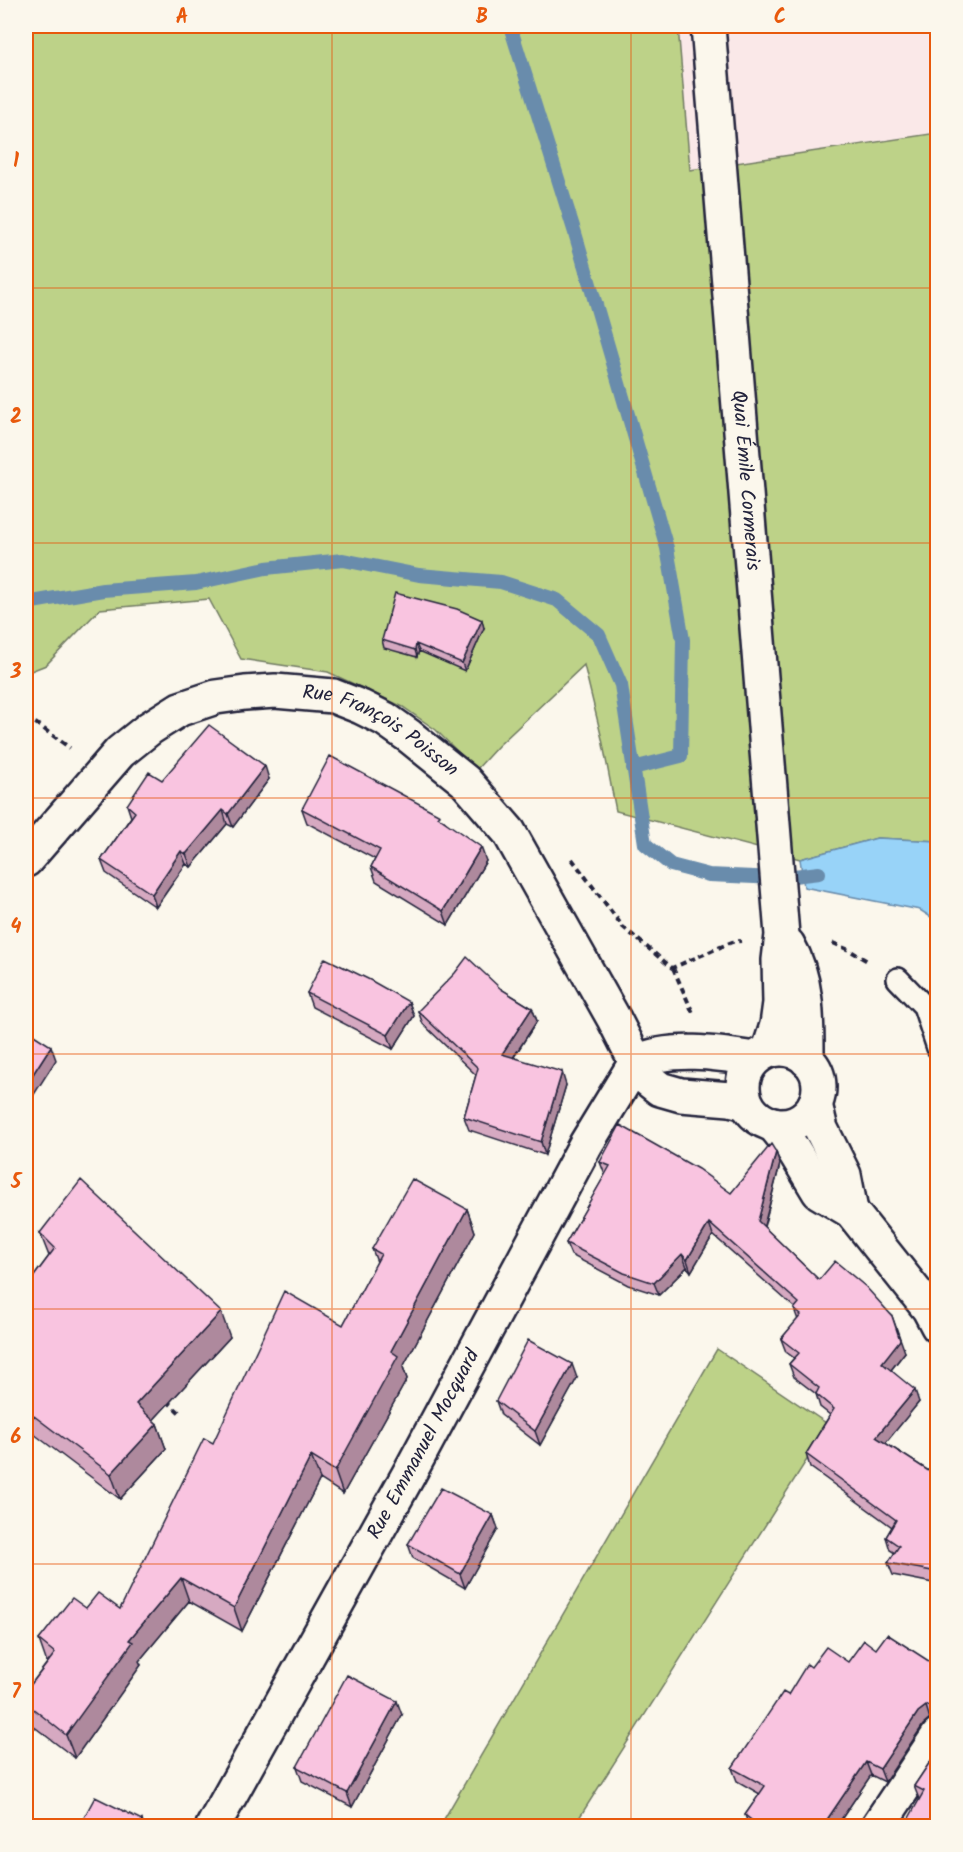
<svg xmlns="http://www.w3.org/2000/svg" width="963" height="1852" font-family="Kalam,sans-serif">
<rect width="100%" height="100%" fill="#fbf7ec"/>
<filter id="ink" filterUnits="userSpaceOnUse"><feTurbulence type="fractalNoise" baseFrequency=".0167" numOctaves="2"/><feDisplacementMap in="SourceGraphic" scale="12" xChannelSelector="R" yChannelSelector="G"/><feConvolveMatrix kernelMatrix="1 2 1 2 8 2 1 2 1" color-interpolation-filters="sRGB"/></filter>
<g filter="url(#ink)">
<path fill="#fae8e8" d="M 678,26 L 937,26 L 937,133 L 690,170 Z"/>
<path fill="#bdd288" stroke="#707a62" stroke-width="1.5" d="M 26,26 L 678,26 L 690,170 L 937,133 L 937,841 L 877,838 L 800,859 L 616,811 L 602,739 L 584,665 L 498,746 L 476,770 L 436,730 L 403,707 L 328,672 L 241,659 L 209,599 L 100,609 L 46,665 L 26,673 Z
M 717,1349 L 829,1425 L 574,1826 L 440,1826 Z"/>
<path fill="#98d3f8" stroke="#698cac" stroke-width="1.5" d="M 877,838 L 937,841 L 937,921 L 920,910 L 804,887 L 800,859 Z"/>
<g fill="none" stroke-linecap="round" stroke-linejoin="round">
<path stroke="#698cac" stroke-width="14" d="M 510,26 L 575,233 L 667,548 L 683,640 L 681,756 L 633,768
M 26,603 L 103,590 L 196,583 L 266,568 L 343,560 L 419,575 L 501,582 L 557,600 L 599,635 L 621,685 L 645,844 L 671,865 L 709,875 L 777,878 L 819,873"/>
<defs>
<path id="lane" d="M 898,979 L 924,1006 L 938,1048"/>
<g id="street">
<path id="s1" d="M 26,860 L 120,752 L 150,728 L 180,709 L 216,697 L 245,693 L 275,691 L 333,696 L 361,707 L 385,719 L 409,736 L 465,781 L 509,832 L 614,1019 L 636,1062 L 646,1078 L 660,1089 L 681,1095 L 730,1099 L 746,1103"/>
<path d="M 636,1062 C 670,1046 718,1053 754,1059"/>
<path id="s2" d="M 213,1826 L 410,1472 L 586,1144 L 636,1062"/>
</g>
<g id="secondary">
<path id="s3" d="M 708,26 L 782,935 L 779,960 L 780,1003 L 777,1025 L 769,1050"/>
<path d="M 788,945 C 808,979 807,1021 807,1060"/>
<circle cx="781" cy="1087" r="38"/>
<path d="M 815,1104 L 821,1129 L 844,1175 L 851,1211"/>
<path d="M 773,1124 L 793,1149 L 819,1192 L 851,1211 L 929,1309 L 938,1326"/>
<path d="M 878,1826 L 938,1736"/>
</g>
</defs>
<use href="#lane" stroke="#22223b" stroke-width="26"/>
<use href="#street" stroke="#22223b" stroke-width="38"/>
<use href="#secondary" stroke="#22223b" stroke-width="38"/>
<path stroke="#22223b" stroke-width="4" stroke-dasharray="6 4.5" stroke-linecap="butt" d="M 26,718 L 37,724 L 70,748
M 572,859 L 623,927 L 672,968 L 732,942 L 741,941
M 833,943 L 849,950 L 869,962
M 673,968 L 693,1013
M 26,1271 L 36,1281
M 167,1401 L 180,1413"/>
<use href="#lane" stroke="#fbf7ec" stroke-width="21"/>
<use href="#street" stroke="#fbf7ec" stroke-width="33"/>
<use href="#secondary" stroke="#fbf7ec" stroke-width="33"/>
</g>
<path fill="#d6a9c1" stroke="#22223b" stroke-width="1.5" d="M 484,628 L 465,671 L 419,651 L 417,657 L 384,648 L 382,640 Z
M 269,779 L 233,827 L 227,824 L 191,867 L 186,864 L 156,907 L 106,873 L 101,860 L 131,817 L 127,805 L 162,780 Z
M 302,809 L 442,819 L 486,861 L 448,925 L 376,881 L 371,867 L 375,859 L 307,823 Z
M 501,989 L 532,1008 L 537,1021 L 514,1057 L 566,1085 L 545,1155 L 469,1130 L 464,1117 L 476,1075 L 423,1024 L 418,1011 Z
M 307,993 L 409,1002 L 414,1016 L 393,1049 L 312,1007 Z
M 776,1152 L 780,1164 L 764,1227 L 819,1280 L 905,1352 L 891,1370 L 919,1402 L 885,1443 L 938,1477 L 938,1584 L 893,1575 L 888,1563 L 895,1553 L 890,1550 L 886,1537 L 892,1527 L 810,1467 L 806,1454 L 830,1415 L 820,1407 L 816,1394 L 794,1377 L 789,1364 L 794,1358 L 786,1352 L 781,1339 L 798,1320 L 794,1309 L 795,1308 L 713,1235 L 691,1272 L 687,1267 L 659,1295 L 628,1285 L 571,1255 L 566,1243 L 605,1175 L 600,1162 L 731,1193 Z
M 467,1209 L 475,1232 L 403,1367 L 407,1379 L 343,1494 L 320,1479 L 242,1631 L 189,1601 L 139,1661 L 141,1665 L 75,1758 L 28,1722 L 26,1715 L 26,1691 L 47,1663 L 39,1640 L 86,1608 L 120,1609 L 213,1443 L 343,1325 L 377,1262 L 372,1249 Z
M 40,1233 L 230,1337 L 153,1420 L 157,1424 L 166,1449 L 120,1499 L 26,1428 L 26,1287 L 49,1256 Z
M 577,1378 L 540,1445 L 501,1415 L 496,1401 Z
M 493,1515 L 498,1529 L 465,1588 L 413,1558 L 408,1544 Z
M 876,1649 L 938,1667 L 938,1718 L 930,1719 L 923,1725 L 885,1782 L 871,1775 L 836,1827 L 749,1827 L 745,1815 L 760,1794 L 737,1781 L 732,1768 L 788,1695 L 811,1667 L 848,1662 Z
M 402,1715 L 352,1807 L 302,1781 L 297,1767 Z
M 938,1750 L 938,1827 L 919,1799 L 914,1786 Z"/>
<path fill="#ae899d" stroke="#22223b" stroke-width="1.5" d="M 482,620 L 484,628 L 465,671 L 462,663 Z
M 416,644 L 419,651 L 417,657 L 415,650 Z
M 265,766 L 269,779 L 233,827 L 228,814 Z
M 223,810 L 227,824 L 191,867 L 186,854 Z
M 481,847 L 486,861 L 448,925 L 443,911 Z
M 181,851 L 186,864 L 156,907 L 152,894 Z
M 409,1002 L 414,1016 L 393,1049 L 388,1035 Z
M 532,1008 L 537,1021 L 507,1067 L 502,1054 Z
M 51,1046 L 56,1060 L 26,1107 L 26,1085 Z
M 562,1072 L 566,1085 L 545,1155 L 541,1142 Z
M 776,1152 L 780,1164 L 762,1233 L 758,1221 Z
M 467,1209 L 475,1232 L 403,1367 L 407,1379 L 343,1494 L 335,1471 L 391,1351 Z
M 709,1223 L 713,1235 L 691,1272 L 687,1260 Z
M 682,1254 L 687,1267 L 659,1295 L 654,1283 Z
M 221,1312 L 230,1337 L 145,1429 L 136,1404 Z
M 892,1316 L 905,1352 L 887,1375 L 882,1363 Z
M 572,1364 L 577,1378 L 540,1445 L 535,1431 Z
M 915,1390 L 919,1402 L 880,1450 L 876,1437 Z
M 157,1424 L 166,1449 L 120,1499 L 111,1474 Z
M 311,1456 L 320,1479 L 242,1631 L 234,1608 Z
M 493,1515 L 498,1529 L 465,1588 L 460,1574 Z
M 181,1578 L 189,1601 L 139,1661 L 141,1665 L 75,1758 L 66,1735 L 129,1640 Z
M 397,1701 L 402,1715 L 352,1807 L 347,1793 Z
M 926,1706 L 930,1719 L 923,1725 L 885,1782 L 880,1769 L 918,1712 Z
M 866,1762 L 871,1775 L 836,1827 L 822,1827 Z
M 142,1820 L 144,1827 L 138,1827 Z"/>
<path fill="#f9c4e0" stroke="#22223b" stroke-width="1.5" d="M 395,593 L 457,609 L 482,620 L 462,663 L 416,644 L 415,650 L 382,640 Z
M 209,725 L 265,766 L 228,814 L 223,810 L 186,854 L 181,851 L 152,894 L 101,860 L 135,812 L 127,805 L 149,772 L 162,780 Z
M 330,756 L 440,815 L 438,817 L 481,847 L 443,911 L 371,867 L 380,850 L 302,809 Z
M 467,957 L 501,989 L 532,1008 L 502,1054 L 562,1072 L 541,1142 L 464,1117 L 478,1068 L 418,1011 L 455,973 Z
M 325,958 L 370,980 L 409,1002 L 388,1035 L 307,993 Z
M 26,1030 L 51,1046 L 26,1085 Z
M 620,1125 L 698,1169 L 731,1193 L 771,1144 L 776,1152 L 758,1221 L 819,1280 L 835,1261 L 866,1287 L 892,1316 L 900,1340 L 882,1363 L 915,1390 L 876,1437 L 938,1477 L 938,1531 L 936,1533 L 938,1534 L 938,1572 L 888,1563 L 899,1546 L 886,1537 L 896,1520 L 806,1454 L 834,1409 L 816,1394 L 819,1388 L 789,1364 L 799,1353 L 781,1339 L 801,1315 L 794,1309 L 799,1303 L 709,1223 L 687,1260 L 682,1254 L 654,1283 L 624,1273 L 566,1243 L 610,1166 L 600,1162 Z
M 412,1179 L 467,1209 L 391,1351 L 398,1356 L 335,1471 L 311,1456 L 234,1608 L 181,1578 L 129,1640 L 133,1642 L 66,1735 L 26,1703 L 26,1691 L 55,1653 L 39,1640 L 72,1598 L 86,1608 L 98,1593 L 120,1609 L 204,1438 L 213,1443 L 284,1291 L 343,1325 L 381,1254 L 372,1249 Z
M 81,1180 L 221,1312 L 136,1404 L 157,1424 L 111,1474 L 26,1410 L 26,1287 L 55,1248 L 40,1233 Z
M 528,1340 L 572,1364 L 535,1431 L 496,1401 Z
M 441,1488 L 493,1515 L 460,1574 L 408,1544 Z
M 887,1634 L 938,1667 L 938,1705 L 934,1704 L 926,1706 L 918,1712 L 880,1769 L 866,1762 L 822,1827 L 759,1827 L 759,1826 L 745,1815 L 765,1786 L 732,1768 L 783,1692 L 788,1695 L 807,1664 L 811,1667 L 826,1647 L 848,1662 L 864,1640 L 876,1649 Z
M 347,1675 L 397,1701 L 347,1793 L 297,1767 Z
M 938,1750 L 938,1827 L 904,1827 L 924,1791 L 914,1786 Z
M 95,1797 L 142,1820 L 138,1827 L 79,1827 Z"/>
</g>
<path fill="none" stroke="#e8590c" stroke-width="1.5" stroke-opacity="0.55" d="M 332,26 L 332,1826M 631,26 L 631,1826M 26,288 L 938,288M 26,543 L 938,543M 26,798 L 938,798M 26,1054 L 938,1054M 26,1309 L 938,1309M 26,1564 L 938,1564"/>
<g text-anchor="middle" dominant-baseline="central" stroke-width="6" stroke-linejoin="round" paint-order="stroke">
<g font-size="20" fill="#22223b" stroke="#fbf7ec">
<text stroke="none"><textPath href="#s3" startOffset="456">Quai Émile Cormerais</textPath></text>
<text stroke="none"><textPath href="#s1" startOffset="430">Rue François Poisson</textPath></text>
<text stroke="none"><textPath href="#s2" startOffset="436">Rue Emmanuel Mocquard</textPath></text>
</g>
</g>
<rect width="963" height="1852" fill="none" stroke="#fbf7ec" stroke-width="66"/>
<rect x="33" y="33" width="897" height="1786" fill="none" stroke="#e8590c" stroke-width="2"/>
<g font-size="20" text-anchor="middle" font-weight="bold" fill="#e8590c">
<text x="182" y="23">A</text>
<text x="482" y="23">B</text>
<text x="780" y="23">C</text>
<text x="16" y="167">1</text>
<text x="16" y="423">2</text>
<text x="16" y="678">3</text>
<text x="16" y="933">4</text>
<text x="16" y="1188">5</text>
<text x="16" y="1443">6</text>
<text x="16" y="1698">7</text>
</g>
</svg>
